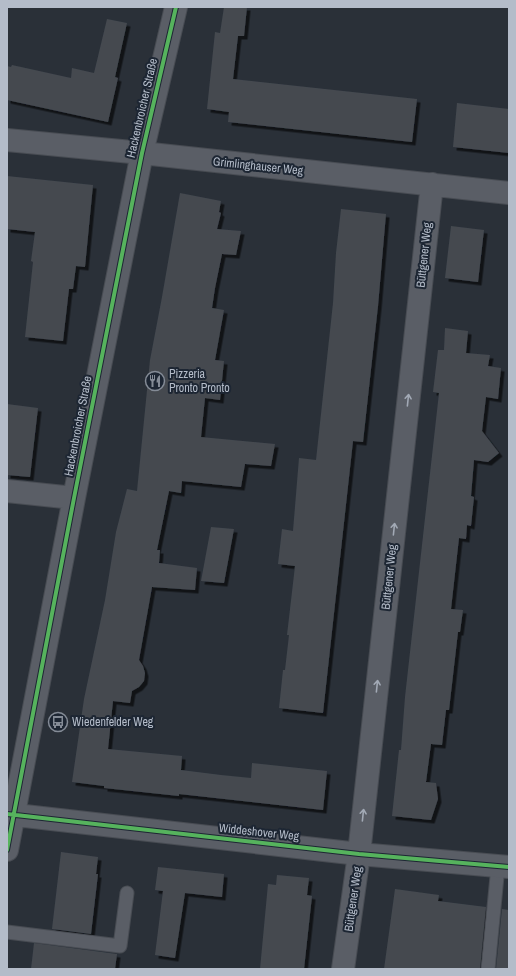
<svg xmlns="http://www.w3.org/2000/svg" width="516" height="976" font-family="'Archivo Narrow',sans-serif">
<defs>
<filter id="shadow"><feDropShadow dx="3.5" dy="3.5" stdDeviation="0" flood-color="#0009"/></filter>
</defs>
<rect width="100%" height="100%" fill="#2a3038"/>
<path fill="#444950" filter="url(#shadow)" d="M 224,7 L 247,7 L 244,36 L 238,36 L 233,79 L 417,99 L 412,142 L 228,122 L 229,112 L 207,109 L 215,32 L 220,33 Z
M 107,19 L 127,23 L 115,77 L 118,78 L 108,122 L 7,100 L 7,66 L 11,67 L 12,65 L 71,78 L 72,68 L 94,73 Z
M 457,103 L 509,109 L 509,153 L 453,147 Z
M 7,176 L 93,185 L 85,267 L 76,266 L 73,289 L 69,289 L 63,341 L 25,337 L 33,262 L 31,261 L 35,232 L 7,229 Z
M 180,193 L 221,201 L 219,212 L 221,213 L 217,229 L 241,231 L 236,255 L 222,254 L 215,288 L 212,308 L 224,310 L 215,360 L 224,361 L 220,400 L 205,398 L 201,437 L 275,444 L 271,466 L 245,464 L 241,487 L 182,481 L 181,493 L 169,491 L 157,550 L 160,550 L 159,563 L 197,568 L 195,590 L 152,587 L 139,660 L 143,666 L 145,673 L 144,681 L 139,687 L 132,691 L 130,703 L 113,701 L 108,749 L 182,756 L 181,770 L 221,775 L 251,778 L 252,763 L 327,771 L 323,810 L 179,794 L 179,796 L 104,788 L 104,786 L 72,782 L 84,699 L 105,600 L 116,532 L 127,489 L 137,491 L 150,360 L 162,297 Z
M 341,209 L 386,214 L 378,306 L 363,442 L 353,441 L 323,713 L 279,708 L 283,670 L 285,670 L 289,635 L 287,635 L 295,566 L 278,564 L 282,529 L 293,531 L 299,458 L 316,460 L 333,303 L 336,253 Z
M 451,226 L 484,230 L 478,282 L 445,278 Z
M 445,328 L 468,331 L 466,353 L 490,355 L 488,366 L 501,368 L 498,399 L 486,397 L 482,431 L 499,453 L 488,462 L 474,460 L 471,496 L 474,497 L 471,526 L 467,525 L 466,539 L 459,538 L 451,609 L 463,610 L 460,632 L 458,632 L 449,710 L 446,710 L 442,745 L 431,744 L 426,782 L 436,783 L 438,799 L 431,820 L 392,816 L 399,750 L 401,750 L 405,697 L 439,393 L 433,392 L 438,350 L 444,350 Z
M 7,404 L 38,408 L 30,477 L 7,475 Z
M 211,527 L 234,529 L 224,583 L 201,581 Z
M 61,852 L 98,857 L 96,874 L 98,874 L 91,934 L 52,929 Z
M 158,867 L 224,874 L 222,897 L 185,893 L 175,958 L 155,955 L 163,891 L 155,890 Z
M 277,875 L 309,878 L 307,895 L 312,896 L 304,969 L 260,969 L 268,884 L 276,885 Z
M 395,889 L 439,895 L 438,901 L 486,907 L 480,969 L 384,969 Z
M 502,909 L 509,910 L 509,969 L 496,969 Z
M 34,943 L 117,954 L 115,969 L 31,969 Z"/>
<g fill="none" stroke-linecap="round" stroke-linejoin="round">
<defs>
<path id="lane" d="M 7,932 L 120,946 L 127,893
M 488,969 L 498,866"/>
<path id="street" d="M 7,140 L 142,153 L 509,193
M 7,491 L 74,498
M 7,814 L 359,854 L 509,867
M 7,850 L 74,498 L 142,153 L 176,7
M 343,969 L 359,854 L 432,184"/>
</defs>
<use href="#lane" stroke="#484c53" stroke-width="15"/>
<use href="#street" stroke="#484c53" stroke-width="24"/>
<use href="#lane" stroke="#5a5e66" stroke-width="13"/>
<use href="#street" stroke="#5a5e66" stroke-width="22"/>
<defs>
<path id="cycleway" d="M 7,814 L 359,854 L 509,867
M 7,850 L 74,498 L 142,153 L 176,7"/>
</defs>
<use href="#cycleway" stroke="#1d2633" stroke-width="6"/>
<use href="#cycleway" stroke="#56b35d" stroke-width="4"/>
</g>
<defs><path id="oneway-shaft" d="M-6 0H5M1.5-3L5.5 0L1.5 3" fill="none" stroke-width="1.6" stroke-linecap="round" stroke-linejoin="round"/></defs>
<g stroke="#a2a9b5">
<use href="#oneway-shaft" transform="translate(408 400) rotate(-84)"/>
<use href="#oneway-shaft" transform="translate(394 529) rotate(-84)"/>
<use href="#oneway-shaft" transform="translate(377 686) rotate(-84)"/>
<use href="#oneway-shaft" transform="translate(363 815) rotate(-84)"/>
</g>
<defs>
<symbol id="restaurant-ring" viewBox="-11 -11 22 22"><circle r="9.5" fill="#1d2633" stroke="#848b96" stroke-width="1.5"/><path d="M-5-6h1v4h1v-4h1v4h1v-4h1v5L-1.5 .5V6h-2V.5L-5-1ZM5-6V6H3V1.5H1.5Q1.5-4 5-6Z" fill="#848b96"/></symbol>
<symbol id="bus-ring" viewBox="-11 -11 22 22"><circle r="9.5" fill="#1d2633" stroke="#848b96" stroke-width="1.5"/><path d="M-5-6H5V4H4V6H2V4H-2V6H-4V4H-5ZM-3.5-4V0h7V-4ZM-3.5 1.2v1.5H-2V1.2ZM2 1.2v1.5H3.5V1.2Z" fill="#848b96"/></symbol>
</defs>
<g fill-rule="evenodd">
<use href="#restaurant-ring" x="144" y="370" width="22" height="22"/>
<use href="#bus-ring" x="47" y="711" width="22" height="22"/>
</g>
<g text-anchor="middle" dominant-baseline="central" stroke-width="4" stroke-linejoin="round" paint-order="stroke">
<g font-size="12" fill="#b4bcc9" stroke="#1d2633">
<text transform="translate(142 108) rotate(-77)">Hackenbroicher Straße</text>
<text transform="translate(258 166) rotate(6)">Grimlinghauser Weg</text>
<text transform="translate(424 255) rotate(-84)">Büttgener Weg</text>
<text transform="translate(78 426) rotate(-79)">Hackenbroicher Straße</text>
<text transform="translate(389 577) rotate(-84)">Büttgener Weg</text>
<text transform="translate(259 832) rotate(6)">Widdeshover Weg</text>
<text transform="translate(353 899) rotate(-82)">Büttgener Weg</text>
</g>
<g font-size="12" fill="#b4bcc9" stroke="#1d2633" text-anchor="start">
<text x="169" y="374">Pizzeria<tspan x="169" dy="14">Pronto Pronto</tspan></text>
<text x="72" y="722">Wiedenfelder Weg</text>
</g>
</g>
<rect width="516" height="976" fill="none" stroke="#b4bcc9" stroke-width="16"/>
</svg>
